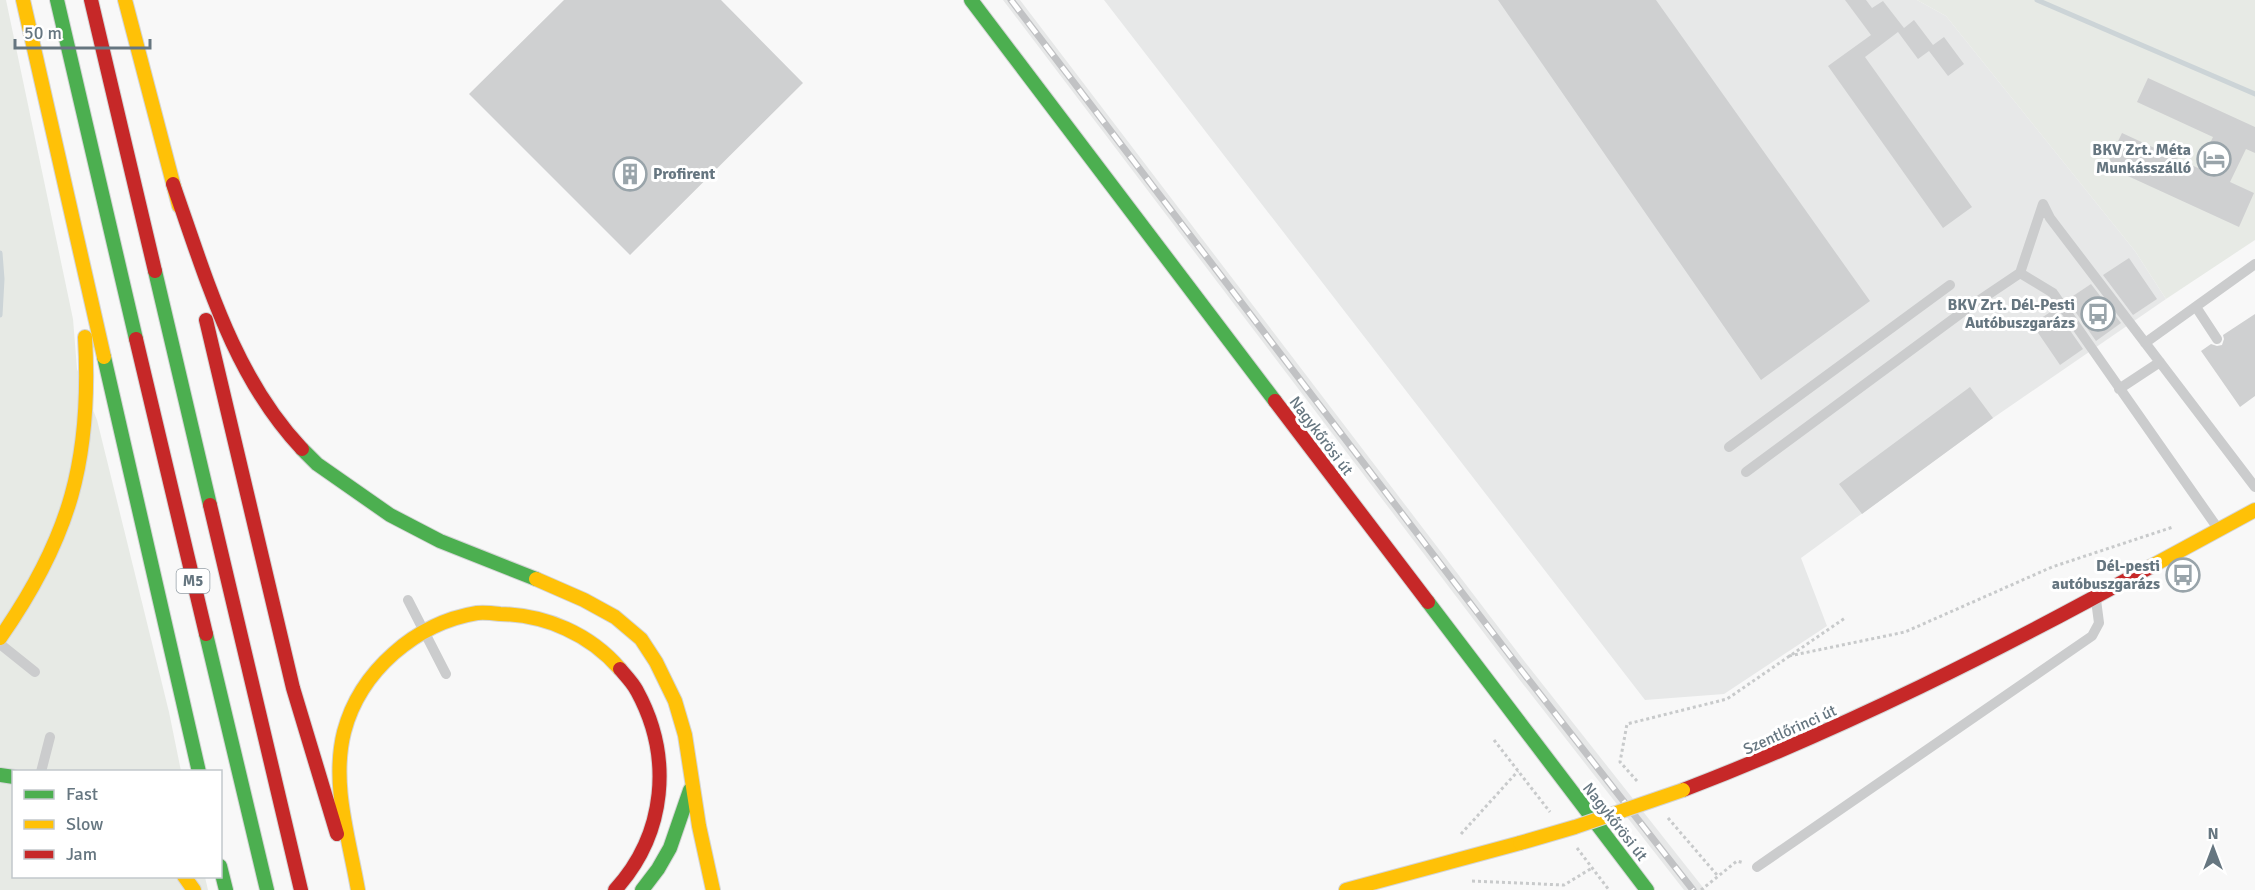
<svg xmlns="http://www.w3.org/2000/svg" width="2255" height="890" font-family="Signika,sans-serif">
<rect width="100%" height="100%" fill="#f8f8f8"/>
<path fill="#e7e8e8" d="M 1003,0 L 1020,0 L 1525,662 L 1705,890 L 1684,890 L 1512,670 Z
M 1104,0 L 1917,0 L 1946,16 L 2135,251 L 2166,299 L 1993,418 L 1801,558 L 1827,626 L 1724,694 L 1645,700 Z"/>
<path fill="#e7eae5" d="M 0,0 L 6,0 L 73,319 L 77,369 L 97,420 L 169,712 L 181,771 L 14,772 L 14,876 L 205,877 L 208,890 L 0,890 Z
M 1917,0 L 2255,0 L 2255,240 L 2166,299 L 2135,251 L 1946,16 Z"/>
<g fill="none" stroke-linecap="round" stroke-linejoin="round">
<path stroke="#ccd4d7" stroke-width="5" d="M 2037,0 L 2255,94
M 0,253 L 2,279 L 0,315"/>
</g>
<path fill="#cfd0d1" d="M 564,0 L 721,0 L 803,83 L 630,255 L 469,94 Z
M 1498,0 L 1656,0 L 1870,301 L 1761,380 Z
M 1845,0 L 1866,0 L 1872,8 L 1883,1 L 1904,28 L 1914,20 L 1933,45 L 1944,37 L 1964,64 L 1948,76 L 1929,51 L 1918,59 L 1898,32 L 1865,57 L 1972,207 L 1943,228 L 1828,66 L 1871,35 Z
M 2148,78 L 2255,127 L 2255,153 L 2246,149 L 2230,182 L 2254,193 L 2239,227 L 2106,166 L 2122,133 L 2198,168 L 2213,137 L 2137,102 Z
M 2129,258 L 2157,299 L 2133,315 L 2103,275 Z
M 2091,284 L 2121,323 L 2096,341 L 2067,300 Z
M 2055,309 L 2083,349 L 2060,365 L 2032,324 Z
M 2255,314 L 2255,396 L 2240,407 L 2201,351 L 2211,344 L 2217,346 L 2222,345 L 2224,339 L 2223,335 Z
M 1970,387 L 1993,418 L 1862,514 L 1839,484 Z"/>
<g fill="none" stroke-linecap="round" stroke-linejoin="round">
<defs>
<path id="fast" d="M 57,0 L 136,339
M 971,0 L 1275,401
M 155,271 L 210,505
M 104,357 L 199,772
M 302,449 L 317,464 L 390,515 L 440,541 L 536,579
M 1428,602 L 1647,890
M 206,634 L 267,890
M 0,775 L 14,777
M 220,866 L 226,890
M 642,890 L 658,869 L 670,848 L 690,790"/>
<path id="slow" d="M 23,0 L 104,357
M 125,0 L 179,206
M 2150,567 L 2255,510
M 536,579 L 584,600 L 615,617 L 641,639 L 656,662 L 675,701 L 685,735 L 699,826 L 713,890
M 0,638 C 70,538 92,459 85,337
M 184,876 L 194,890
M 358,890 C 349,838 331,784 344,732 C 360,671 416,623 477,613 C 484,612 492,613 500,614 C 546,615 590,634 620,669
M 1346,890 L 1520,843"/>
<path id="jam" d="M 91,0 L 155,271
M 173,184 C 206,277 233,376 302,449
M 206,320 L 293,688 L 337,834
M 136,339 L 206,634
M 1275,401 L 1428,602
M 210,505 L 301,890
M 1683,790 C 1845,728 1998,651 2150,567
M 615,890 C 666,834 673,757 637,691 C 633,683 626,676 620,669"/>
</defs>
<use href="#fast" stroke="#d4d5d6" stroke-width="16"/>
<use href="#slow" stroke="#d4d5d6" stroke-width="16"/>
<use href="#jam" stroke="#d4d5d6" stroke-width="16"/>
<path stroke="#c8cacb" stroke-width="3" stroke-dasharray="3 3" stroke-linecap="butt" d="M 1789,656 L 1905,632 L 2052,567 L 2173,527
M 1494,740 L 1550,812
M 1637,781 L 1620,762 L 1627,724 L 1727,699 L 1845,618
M 1668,818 L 1717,875
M 1461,834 L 1518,771
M 1577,848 L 1609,890
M 1472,881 L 1564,885 L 1592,868
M 1701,890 L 1737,861 L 1744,863"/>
<path stroke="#cbcccd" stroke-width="10" d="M 2043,204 L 2050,218 L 2255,487
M 2020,273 L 2053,293 L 2219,530
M 2196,307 L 2217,339
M 2145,343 L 2255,264
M 2119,389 L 2160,362
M 1729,447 L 1950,285
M 1746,472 L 1968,308 L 2020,273 L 2043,204
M 408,600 L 446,674
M 0,644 L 35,672
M 41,772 L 50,737
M 1757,867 L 2092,636 L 2099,623 L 2096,600"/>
<use href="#fast" stroke="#4caf50" stroke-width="14"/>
<use href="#slow" stroke="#ffc107" stroke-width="14"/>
<use href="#jam" stroke="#c62828" stroke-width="14"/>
<defs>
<path id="rail" d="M 1011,0 L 1518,666 L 1693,890"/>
</defs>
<use href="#rail" stroke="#c1c2c4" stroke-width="7"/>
<use href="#rail" stroke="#fff" stroke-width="4.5" stroke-dasharray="14" stroke-linecap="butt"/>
<defs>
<path id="slow-bridge" d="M 1520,843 L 1575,827 L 1683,790"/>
</defs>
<use href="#slow-bridge" stroke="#d4d5d6" stroke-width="16" stroke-linecap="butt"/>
<use href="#slow-bridge" stroke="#ffc107" stroke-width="14"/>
</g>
<defs>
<symbol id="hotel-ring" viewBox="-11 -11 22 22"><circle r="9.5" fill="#fff" stroke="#99a4aa" stroke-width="1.5"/><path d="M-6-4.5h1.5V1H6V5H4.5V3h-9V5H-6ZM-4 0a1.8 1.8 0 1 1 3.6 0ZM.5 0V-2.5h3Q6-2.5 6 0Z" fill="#99a4aa"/></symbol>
<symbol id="building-ring" viewBox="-11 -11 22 22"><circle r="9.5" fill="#fff" stroke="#99a4aa" stroke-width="1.5"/><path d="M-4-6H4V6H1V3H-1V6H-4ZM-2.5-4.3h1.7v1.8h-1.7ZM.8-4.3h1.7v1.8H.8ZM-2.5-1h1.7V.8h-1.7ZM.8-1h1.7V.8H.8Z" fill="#99a4aa"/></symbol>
<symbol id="bus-ring" viewBox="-11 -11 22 22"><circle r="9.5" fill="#fff" stroke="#99a4aa" stroke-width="1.5"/><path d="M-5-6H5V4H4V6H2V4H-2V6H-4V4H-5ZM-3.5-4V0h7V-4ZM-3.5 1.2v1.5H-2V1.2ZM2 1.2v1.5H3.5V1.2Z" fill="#99a4aa"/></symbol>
</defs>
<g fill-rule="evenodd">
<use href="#hotel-ring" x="2195" y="140" width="38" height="38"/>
<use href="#building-ring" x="611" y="155" width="38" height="38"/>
<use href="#bus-ring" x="2079" y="295" width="38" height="38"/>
<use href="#bus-ring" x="2164" y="556" width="38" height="38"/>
</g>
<g text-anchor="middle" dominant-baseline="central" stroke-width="6" stroke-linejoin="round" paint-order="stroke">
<rect fill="#fff" stroke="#949fa6" stroke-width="1.5" x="176.5" y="569" width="33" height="24" rx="4.5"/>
<g font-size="15" font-weight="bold" fill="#667680">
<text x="193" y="581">M5</text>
</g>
<g font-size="16" font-weight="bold" fill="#667680" stroke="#fff" text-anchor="end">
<text x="2191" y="150">BKV Zrt. Méta<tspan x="2191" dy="18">Munkásszálló</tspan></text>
<text x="653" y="174" text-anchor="start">Profirent</text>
<text x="2075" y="305">BKV Zrt. Dél-Pesti<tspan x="2075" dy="18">Autóbuszgarázs</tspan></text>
<text x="2160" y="566">Dél-pesti<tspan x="2160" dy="18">autóbuszgarázs</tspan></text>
</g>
<g font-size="16" fill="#667680" stroke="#fff">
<text transform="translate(1321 436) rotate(53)">Nagykőrösi út</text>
<text transform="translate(1790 730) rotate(-24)">Szentlőrinci út</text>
<text transform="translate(1615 822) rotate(52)">Nagykőrösi út</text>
</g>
</g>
<rect x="12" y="770" width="210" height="108" fill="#ffffff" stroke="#c2c8cc" stroke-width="1.5"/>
<rect x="24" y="790" width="30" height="9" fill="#4caf50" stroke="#c2c8cc" stroke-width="1.5"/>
<text x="66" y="800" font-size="18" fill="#667680">Fast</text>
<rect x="24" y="820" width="30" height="9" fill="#ffc107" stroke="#c2c8cc" stroke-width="1.5"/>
<text x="66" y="830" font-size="18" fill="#667680">Slow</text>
<rect x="24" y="850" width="30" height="9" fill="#c62828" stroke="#c2c8cc" stroke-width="1.5"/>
<text x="66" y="860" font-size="18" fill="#667680">Jam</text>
<g transform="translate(2213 848)" stroke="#ffffff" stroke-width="4.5" paint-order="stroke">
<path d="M0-4.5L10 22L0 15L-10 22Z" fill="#667680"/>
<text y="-9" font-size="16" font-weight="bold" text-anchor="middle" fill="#667680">N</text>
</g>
<path d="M15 39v9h135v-9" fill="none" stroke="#667680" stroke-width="3"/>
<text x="24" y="39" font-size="18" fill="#667680" stroke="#ffffff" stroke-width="4.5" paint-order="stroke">50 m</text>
</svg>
